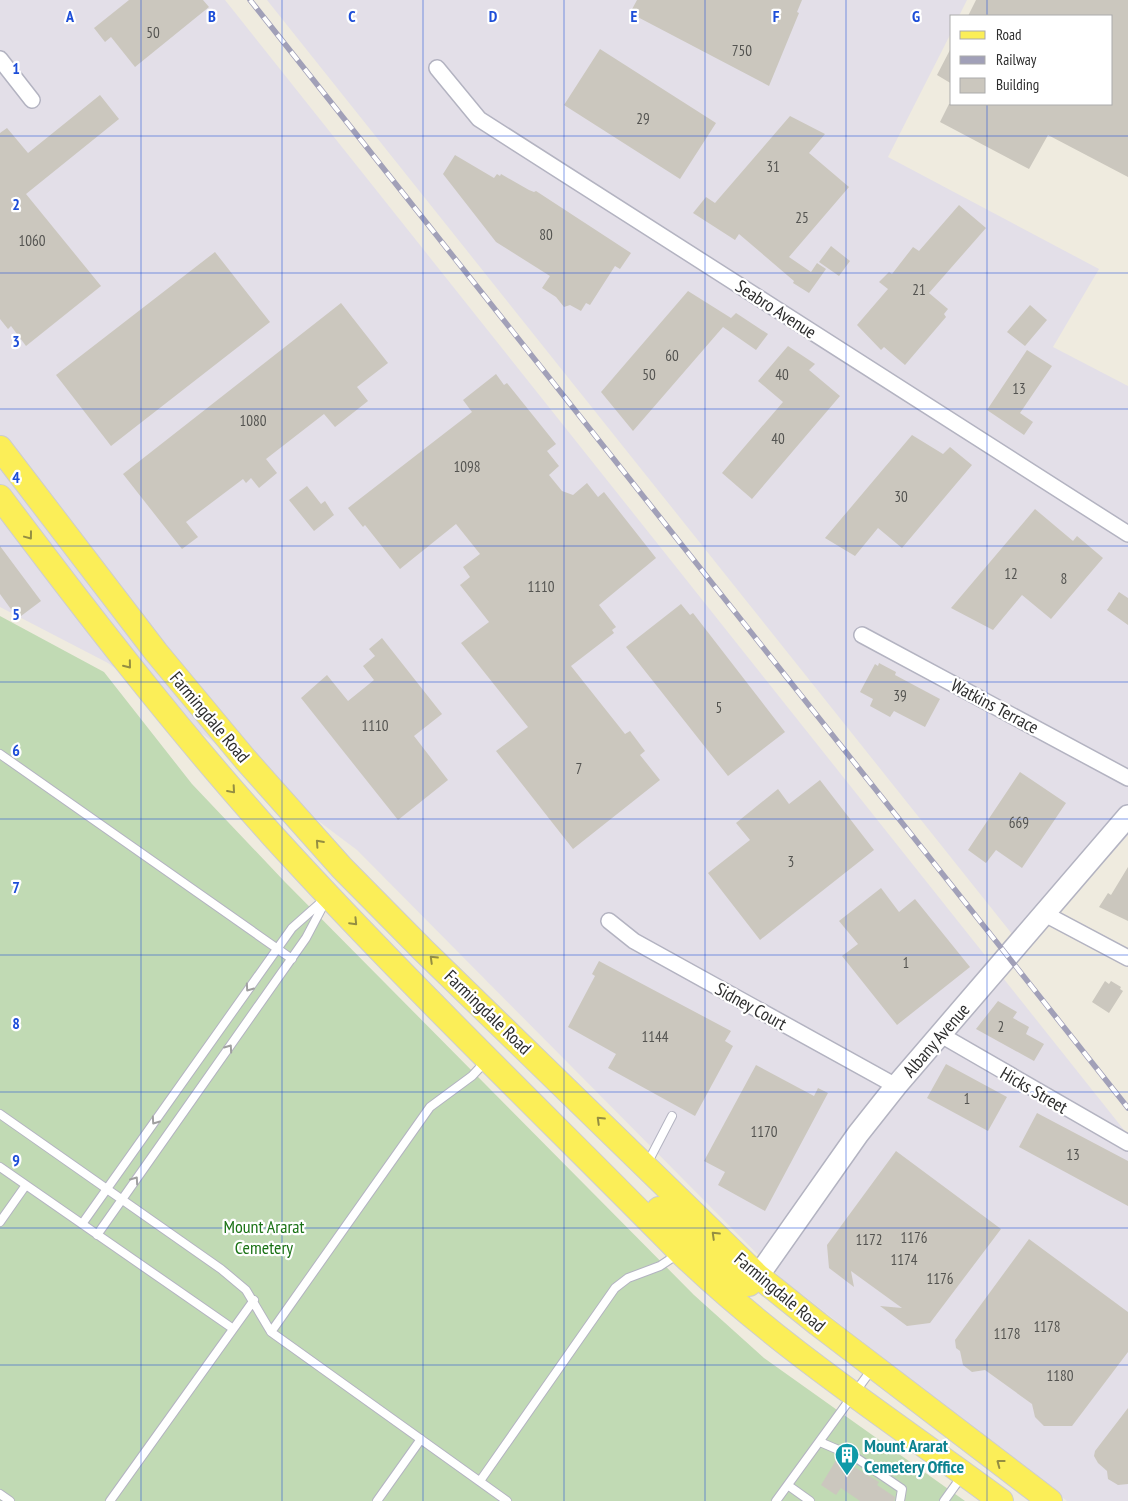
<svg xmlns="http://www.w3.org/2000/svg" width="1128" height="1501" font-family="'PT Sans Narrow',sans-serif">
<rect width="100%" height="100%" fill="#efebdf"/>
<path fill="#e3dfe8" d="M 0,0 L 225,0 L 1128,1135 L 1128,1501 L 1067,1501 L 781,1278 L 357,850 L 108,663 L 0,607 Z
M 267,0 L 967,0 L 959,16 L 952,16 L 952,31 L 888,157 L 1099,269 L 1053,347 L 1128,386 L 1128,835 L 1024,949 Z"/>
<path fill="#c1dab4" d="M 0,616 L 104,672 L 192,784 L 284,881 L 694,1295 L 764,1358 L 965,1501 L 0,1501 Z"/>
<path fill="#cbc7be" d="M 129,0 L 203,0 L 209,7 L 135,67 L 111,37 L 105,42 L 94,28 Z
M 637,0 L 802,0 L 797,12 L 799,13 L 769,86 L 630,13 Z
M 976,0 L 1128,0 L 1128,177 L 1048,135 L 1029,169 L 940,122 L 949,104 L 1112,104 L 1112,16 L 968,16 Z
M 952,46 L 952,84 L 937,75 Z
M 600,49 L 716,123 L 680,179 L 564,105 Z
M 100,95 L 119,119 L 26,194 L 101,286 L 26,346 L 11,326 L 8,329 L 0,319 L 0,133 L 7,128 L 28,153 Z
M 790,116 L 825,134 L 809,153 L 849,187 L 789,257 L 811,272 L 817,263 L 826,269 L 809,293 L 793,283 L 794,281 L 739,234 L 735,240 L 693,213 L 706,197 L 715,203 Z
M 455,155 L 494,178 L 497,174 L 500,176 L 501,174 L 529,190 L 534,192 L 536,191 L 631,253 L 620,269 L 615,266 L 590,305 L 586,303 L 581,311 L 570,305 L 564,307 L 556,297 L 542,288 L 550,276 L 496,242 L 443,174 Z
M 959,205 L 986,228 L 929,293 L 948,309 L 944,314 L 946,317 L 905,365 L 884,347 L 881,350 L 857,325 L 888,289 L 879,282 L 889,272 L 892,274 L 913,247 L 919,251 Z
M 831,246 L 850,261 L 839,276 L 819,262 Z
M 215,252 L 270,322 L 111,446 L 56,375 Z
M 688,291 L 731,318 L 736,313 L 768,334 L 756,350 L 723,327 L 633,431 L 601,392 Z
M 341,303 L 388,363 L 357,387 L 368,401 L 335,427 L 324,414 L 266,459 L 277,473 L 259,488 L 251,478 L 246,483 L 243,479 L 186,522 L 198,537 L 182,549 L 123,474 Z
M 1030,305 L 1047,320 L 1025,346 L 1007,332 Z
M 788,346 L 815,364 L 809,370 L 840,396 L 752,499 L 722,473 L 783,402 L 758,381 Z
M 1027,350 L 1052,366 L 1020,413 L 1033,422 L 1024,435 L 987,410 Z
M 496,374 L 504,385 L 507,383 L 556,444 L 547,451 L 559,466 L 549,475 L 562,491 L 573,495 L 587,483 L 598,497 L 604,492 L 656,558 L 599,605 L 616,627 L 612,630 L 614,633 L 571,666 L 625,734 L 630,731 L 645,751 L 640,755 L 660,780 L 573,849 L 496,751 L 528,727 L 461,643 L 489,622 L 460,585 L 470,577 L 463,567 L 480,554 L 456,524 L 400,569 L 365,525 L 363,527 L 348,508 L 472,412 L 463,400 Z
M 912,435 L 943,454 L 950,447 L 972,465 L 902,548 L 878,528 L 855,556 L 825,538 Z
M 307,486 L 321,504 L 325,501 L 334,515 L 314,531 L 289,500 Z
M 1035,509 L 1073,541 L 1077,536 L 1103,558 L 1051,619 L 1022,595 L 993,630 L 951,608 Z
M 0,546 L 41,601 L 21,616 L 13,612 L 0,594 Z
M 1119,592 L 1128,598 L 1128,625 L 1107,610 Z
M 681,604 L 690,615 L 693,613 L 785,732 L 728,776 L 626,647 Z
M 382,638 L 442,714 L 414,736 L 448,780 L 398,820 L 301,698 L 327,675 L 348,701 L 374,680 L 363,666 L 375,656 L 369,649 Z
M 879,663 L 896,672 L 895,675 L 940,699 L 925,727 L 894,711 L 890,717 L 870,706 L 873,699 L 860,692 L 875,664 L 878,666 Z
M 1020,772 L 1066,803 L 1022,868 L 996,850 L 986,863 L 968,850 Z
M 820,780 L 874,850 L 760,940 L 708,873 L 750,840 L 736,823 L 778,789 L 789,804 Z
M 1128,867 L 1128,921 L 1099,907 L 1108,893 L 1111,895 Z
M 881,888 L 899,912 L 915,899 L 970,967 L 897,1025 L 842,956 L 858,944 L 839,921 Z
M 599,961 L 731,1031 L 725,1041 L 733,1046 L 695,1116 L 608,1068 L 616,1054 L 568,1027 L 595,976 L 592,974 Z
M 1105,981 L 1109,984 L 1111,981 L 1121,987 L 1120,989 L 1123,991 L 1109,1013 L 1092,1002 Z
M 998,1001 L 1017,1012 L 1013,1018 L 1029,1027 L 1026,1034 L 1044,1044 L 1034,1061 L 976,1029 Z
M 946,1064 L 1007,1097 L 988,1131 L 927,1098 Z
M 756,1065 L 814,1096 L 818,1088 L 828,1093 L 765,1211 L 718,1185 L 725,1172 L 704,1161 Z
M 1037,1113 L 1128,1161 L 1128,1206 L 1019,1147 Z
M 896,1151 L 1001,1229 L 930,1323 L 907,1326 L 880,1306 L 902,1308 L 851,1271 L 854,1287 L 829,1268 L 827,1245 Z
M 1029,1239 L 1128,1312 L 1128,1352 L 1072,1426 L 1044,1426 L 1035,1417 L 1032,1404 L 985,1370 L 972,1372 L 963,1365 L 960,1351 L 956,1348 L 955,1340 Z
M 1128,1408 L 1128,1484 L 1118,1485 L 1108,1479 L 1107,1471 L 1098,1463 L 1094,1456 L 1095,1451 Z
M 838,1457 L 879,1482 L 877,1485 L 895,1497 L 894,1501 L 860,1501 L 841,1488 L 836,1495 L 821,1485 Z"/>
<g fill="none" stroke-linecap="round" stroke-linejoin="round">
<defs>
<path id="lane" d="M 0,754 L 292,959
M 0,1114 L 221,1269 L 246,1290 L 271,1332 L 507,1501
M 647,1164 L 672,1116
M 0,1167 L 232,1328
M 0,1222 L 26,1185
M 82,1224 L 292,928 L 327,897
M 97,1235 L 306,938 L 325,902
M 271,1332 L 430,1107 L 472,1076 L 486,1061
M 820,1442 L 855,1457 L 902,1489 L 900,1501
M 480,1481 L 615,1288 L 628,1278 L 660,1266 L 678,1254
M 789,1486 L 810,1501
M 0,1494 L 10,1501
M 110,1501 L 254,1300
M 377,1501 L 421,1439
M 776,1501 L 872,1369
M 944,1501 L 962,1476"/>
<path id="street" d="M 0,59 L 32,100
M 437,68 L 479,119 L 1128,534
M 862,635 L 1128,778
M 1045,914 L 1128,958
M 609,921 L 634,941 L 896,1086
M 941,1035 L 1128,1143"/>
<path id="secondary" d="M 758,1276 L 858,1134 L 896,1086 L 1128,816"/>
<path id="primary" d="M 0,448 L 156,652 L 245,759 L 342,868 L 423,950 L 758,1276 L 818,1324 L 1050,1501
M 0,497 C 87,613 175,727 272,835 C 403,979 544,1114 680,1252 C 781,1349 890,1419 1001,1501
M 659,1209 L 738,1283 L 749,1284 L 758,1276"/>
</defs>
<use href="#lane" stroke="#b3b3c1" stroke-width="10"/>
<use href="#street" stroke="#b3b3c1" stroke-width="18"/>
<use href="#secondary" stroke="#b3b3c1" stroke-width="24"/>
<use href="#primary" stroke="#cdcdcd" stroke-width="26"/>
<use href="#lane" stroke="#fff" stroke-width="8"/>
<use href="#street" stroke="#fff" stroke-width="15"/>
<use href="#secondary" stroke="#fff" stroke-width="21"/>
<use href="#primary" stroke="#fbee58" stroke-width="24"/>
<defs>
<path id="rail" d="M 250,0 L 1128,1108"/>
</defs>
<use href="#rail" stroke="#a1a0b8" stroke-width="5.5"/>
<use href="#rail" stroke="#fff" stroke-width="4" stroke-dasharray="11" stroke-linecap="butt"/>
</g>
<defs><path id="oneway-chevron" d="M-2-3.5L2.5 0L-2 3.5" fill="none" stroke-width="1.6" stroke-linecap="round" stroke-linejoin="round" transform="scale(1.25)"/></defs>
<g stroke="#948e42">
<use href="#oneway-chevron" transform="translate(29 536) rotate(53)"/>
<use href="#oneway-chevron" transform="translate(128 665) rotate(51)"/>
<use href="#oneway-chevron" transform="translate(232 790) rotate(49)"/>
<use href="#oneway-chevron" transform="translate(319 843) rotate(-132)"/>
<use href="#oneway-chevron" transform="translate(354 922) rotate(46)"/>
<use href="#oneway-chevron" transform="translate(433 959) rotate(-136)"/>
<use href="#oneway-chevron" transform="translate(600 1120) rotate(-136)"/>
<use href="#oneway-chevron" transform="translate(715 1235) rotate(-136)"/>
<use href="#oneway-chevron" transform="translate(1000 1463) rotate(-143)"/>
</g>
<g stroke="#a0a0a0">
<use href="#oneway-chevron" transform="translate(249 988) rotate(125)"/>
<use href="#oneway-chevron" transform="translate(229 1048) rotate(-55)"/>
<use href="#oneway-chevron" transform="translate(155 1121) rotate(125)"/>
<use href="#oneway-chevron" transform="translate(135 1180) rotate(-55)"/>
</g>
<path fill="none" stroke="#1d4ed8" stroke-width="1" stroke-opacity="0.55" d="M 141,0 L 141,1501M 282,0 L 282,1501M 423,0 L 423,1501M 564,0 L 564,1501M 705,0 L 705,1501M 846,0 L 846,1501M 987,0 L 987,16M 987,104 L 987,1501M 0,136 L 1128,136M 0,273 L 1128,273M 0,409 L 1128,409M 0,546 L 1128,546M 0,682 L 1128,682M 0,819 L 1128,819M 0,955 L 1128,955M 0,1092 L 1128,1092M 0,1228 L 1128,1228M 0,1365 L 1128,1365"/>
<defs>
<symbol id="building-pin" viewBox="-11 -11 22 30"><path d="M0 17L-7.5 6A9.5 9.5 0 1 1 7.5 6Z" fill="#0f9aa8" stroke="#fff"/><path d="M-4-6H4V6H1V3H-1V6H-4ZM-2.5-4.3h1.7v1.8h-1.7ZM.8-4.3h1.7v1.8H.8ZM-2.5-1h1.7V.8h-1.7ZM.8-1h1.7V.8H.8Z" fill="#fff"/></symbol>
</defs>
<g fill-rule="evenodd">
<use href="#building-pin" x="833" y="1441" width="28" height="38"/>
</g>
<g text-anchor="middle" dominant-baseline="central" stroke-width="4.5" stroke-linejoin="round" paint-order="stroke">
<g font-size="15" fill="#545451">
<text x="153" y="32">50</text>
<text x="742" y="50">750</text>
<text x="643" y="118">29</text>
<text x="773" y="166">31</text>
<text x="802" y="217">25</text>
<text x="546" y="234">80</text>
<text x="32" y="240">1060</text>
<text x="919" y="289">21</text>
<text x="672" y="355">60</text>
<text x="649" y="374">50</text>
<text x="782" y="374">40</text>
<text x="1019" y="388">13</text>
<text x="253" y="420">1080</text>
<text x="778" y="438">40</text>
<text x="467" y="466">1098</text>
<text x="901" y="496">30</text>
<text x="1011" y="573">12</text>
<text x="1064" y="578">8</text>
<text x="541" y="586">1110</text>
<text x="900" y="695">39</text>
<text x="719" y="707">5</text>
<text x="375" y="725">1110</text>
<text x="579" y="768">7</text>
<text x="1019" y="822">669</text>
<text x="791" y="861">3</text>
<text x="906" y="962">1</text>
<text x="1001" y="1026">2</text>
<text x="655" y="1036">1144</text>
<text x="967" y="1098">1</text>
<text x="764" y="1131">1170</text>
<text x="1073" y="1154">13</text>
<text x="914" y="1237">1176</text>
<text x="869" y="1239">1172</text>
<text x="904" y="1259">1174</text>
<text x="940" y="1278">1176</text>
<text x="1047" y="1326">1178</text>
<text x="1007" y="1333">1178</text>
<text x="1060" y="1375">1180</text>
</g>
<g font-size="18" fill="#2d2d2d" stroke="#fff">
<text transform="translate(776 309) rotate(33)">Seabro Avenue</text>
<text transform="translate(995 706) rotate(28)">Watkins Terrace</text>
<text transform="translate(210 717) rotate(50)">Farmingdale Road</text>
<text transform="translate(751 1006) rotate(29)">Sidney Court</text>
<text transform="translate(488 1012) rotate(44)">Farmingdale Road</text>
<text transform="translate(936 1040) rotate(-49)">Albany Avenue</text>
<text transform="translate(1034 1090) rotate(30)">Hicks Street</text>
<text transform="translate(780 1292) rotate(40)">Farmingdale Road</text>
</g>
<g font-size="18" fill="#1a7215" stroke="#fff">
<text x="264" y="1226">Mount Ararat<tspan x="264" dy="21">Cemetery</tspan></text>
</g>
<g font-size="18" font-weight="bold" fill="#0d838f" stroke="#fff" text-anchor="start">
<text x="864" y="1445">Mount Ararat<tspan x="864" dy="21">Cemetery Office</tspan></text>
</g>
</g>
<g font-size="16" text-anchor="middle" font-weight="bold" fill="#1d4ed8" stroke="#fff" stroke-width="4.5" stroke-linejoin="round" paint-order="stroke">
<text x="70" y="22">A</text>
<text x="212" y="22">B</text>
<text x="352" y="22">C</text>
<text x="493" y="22">D</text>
<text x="634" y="22">E</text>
<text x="776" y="22">F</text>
<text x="916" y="22">G</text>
<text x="16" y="74">1</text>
<text x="16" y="210">2</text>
<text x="16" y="347">3</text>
<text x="16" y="483">4</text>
<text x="16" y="620">5</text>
<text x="16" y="756">6</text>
<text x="16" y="893">7</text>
<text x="16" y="1029">8</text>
<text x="16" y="1166">9</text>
</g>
<rect x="950" y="15" width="162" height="90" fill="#ffffff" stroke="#ababab"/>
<rect x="960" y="31" width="25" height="8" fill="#fbee58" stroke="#ababab"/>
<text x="996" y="40" font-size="15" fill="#2d2d2d">Road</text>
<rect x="960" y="56" width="25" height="8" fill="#a1a0b8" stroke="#ababab"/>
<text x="996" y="65" font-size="15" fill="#2d2d2d">Railway</text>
<rect x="960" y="78" width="25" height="15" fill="#cbc7be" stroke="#ababab"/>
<text x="996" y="90" font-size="15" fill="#2d2d2d">Building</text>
</svg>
